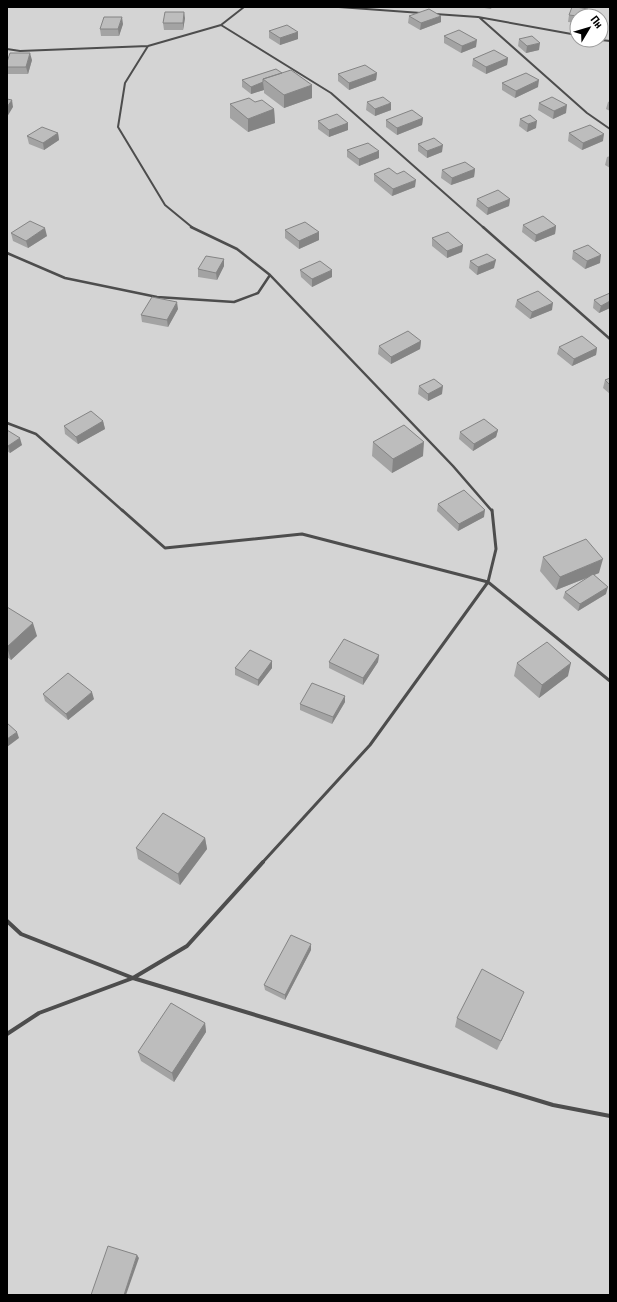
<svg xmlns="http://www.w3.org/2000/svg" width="617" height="1302" font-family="'Roboto Condensed',sans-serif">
<rect width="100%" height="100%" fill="#fff"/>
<path fill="#d4d4d4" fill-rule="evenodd" d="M 7,7 L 610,7 L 610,1295 L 7,1295 ZM 577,16 L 601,16 L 601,40 L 577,40 Z"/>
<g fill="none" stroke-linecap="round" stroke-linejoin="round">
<path stroke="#4d4d4d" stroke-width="2" d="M 339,7 L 421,13
M 435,14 L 478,17 L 577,35
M 480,18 L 587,113 L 610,129
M 221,25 L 331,93 L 484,228
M 601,40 L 610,41
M 148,46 L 125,83 L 118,127 L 165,205 L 193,228
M 7,49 L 20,51 L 148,46 L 221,25 L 244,7"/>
<path stroke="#4d4d4d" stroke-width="2.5" d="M 191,227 L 237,249 L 270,275 L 453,466 L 492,511
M 483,227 L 610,339
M 7,253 L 65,278 L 157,297 L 234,302 L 258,293 L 270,275
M 7,423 L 36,434 L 123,511"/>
<path stroke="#4d4d4d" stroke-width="3" d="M 122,510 L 165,548 L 302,534 L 488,582 L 610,681
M 262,863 L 370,745 L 488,582 L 496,549 L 492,510"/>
<path stroke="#4d4d4d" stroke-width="4" d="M 7,921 L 21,934 L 133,978 L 553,1105 L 610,1116
M 7,1034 L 39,1013 L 133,978 L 187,946 L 263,862"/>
</g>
<path fill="#a3a3a3" d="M 478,7 L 492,7 L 491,9 Z
M 569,15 L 577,16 L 577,23 L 568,22 Z
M 409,16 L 441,22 L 420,30 L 408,23 Z
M 185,18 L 183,30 L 164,30 L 163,23 Z
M 123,24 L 119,36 L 101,36 L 100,29 Z
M 269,31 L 298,32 L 298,39 L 280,45 L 269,38 Z
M 444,36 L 476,47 L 461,53 L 444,43 Z
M 519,39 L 539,50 L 526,53 L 518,46 Z
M 508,58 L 507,65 L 486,74 L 472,66 L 473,59 Z
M 32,60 L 28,74 L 7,74 L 7,62 Z
M 276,69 L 312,98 L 284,108 L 264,93 L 264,90 L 251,94 L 242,87 L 242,80 Z
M 377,73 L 376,80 L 349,90 L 338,81 L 338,74 Z
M 502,83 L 538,87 L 515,98 L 502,90 Z
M 610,101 L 610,111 L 606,109 L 608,102 Z
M 255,102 L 274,109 L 275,123 L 248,132 L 230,118 L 230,104 Z
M 367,102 L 391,110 L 375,116 L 366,110 Z
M 539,103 L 566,113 L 553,119 L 538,110 Z
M 423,118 L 422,125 L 397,135 L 386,127 L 386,120 Z
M 520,119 L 536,128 L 527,132 L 519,126 Z
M 318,121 L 348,123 L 348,130 L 329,137 L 318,129 Z
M 58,133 L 59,140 L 44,150 L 29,144 L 27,136 Z
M 569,133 L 603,141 L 582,150 L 568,141 Z
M 418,144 L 442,152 L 427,158 L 418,151 Z
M 347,150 L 379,151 L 379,158 L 359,166 L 347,157 Z
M 610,156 L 610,168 L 605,165 L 607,157 Z
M 475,169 L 474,177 L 451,185 L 441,178 L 442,170 Z
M 374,174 L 415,187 L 392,196 L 374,181 Z
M 477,199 L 510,199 L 509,206 L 487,215 L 476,206 Z
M 523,225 L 556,226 L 555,234 L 535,242 L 522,232 Z
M 285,230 L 319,232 L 319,240 L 299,249 L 285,238 Z
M 11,233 L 47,236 L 28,248 L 13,241 Z
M 432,238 L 463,245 L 462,252 L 447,258 L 432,246 Z
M 573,251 L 600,263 L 585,269 L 572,259 Z
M 224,259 L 224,266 L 217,280 L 198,277 L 198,269 Z
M 470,261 L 494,268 L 477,275 L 469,268 Z
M 300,270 L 332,277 L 312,287 L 301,277 Z
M 610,293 L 610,308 L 599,313 L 593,308 L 594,300 Z
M 517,300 L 552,310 L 530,319 L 515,307 Z
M 178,309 L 168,327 L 142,322 L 141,315 Z
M 421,341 L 420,349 L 391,364 L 378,354 L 379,346 Z
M 559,347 L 597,348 L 596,355 L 572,366 L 557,354 Z
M 610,378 L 610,394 L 603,388 L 605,380 Z
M 419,386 L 442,394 L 428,401 L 418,394 Z
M 103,421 L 105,429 L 78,444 L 65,434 L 64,426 Z
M 7,430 L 22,445 L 10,453 L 7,451 Z
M 498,430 L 496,437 L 473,451 L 459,439 L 460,432 Z
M 373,442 L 423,456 L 392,473 L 372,456 Z
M 438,504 L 484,517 L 458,531 L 437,511 Z
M 543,557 L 599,573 L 594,575 L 606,594 L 578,611 L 563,598 L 565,592 L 589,577 L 556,590 L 540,571 Z
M 7,607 L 37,636 L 11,660 L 7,657 Z
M 379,655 L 378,662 L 363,685 L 329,668 L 329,662 Z
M 272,661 L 272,668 L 258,686 L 235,675 L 235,668 Z
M 517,663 L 568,676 L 539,698 L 514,676 Z
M 43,694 L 94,699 L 68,720 L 45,701 Z
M 345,702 L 332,724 L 300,710 L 300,704 Z
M 205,838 L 207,849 L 180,885 L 138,859 L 136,848 Z
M 311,950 L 285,1000 L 265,990 L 264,985 Z
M 520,1001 L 497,1050 L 455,1027 L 457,1018 Z
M 205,1023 L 206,1032 L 174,1082 L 141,1061 L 138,1052 Z"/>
<path fill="#848484" d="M 184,12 L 185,18 L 183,30 L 183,23 Z
M 441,16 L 441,22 L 420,30 L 421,23 Z
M 122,17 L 123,24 L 119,36 L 118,29 Z
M 298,32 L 298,39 L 280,45 L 280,38 Z
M 477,40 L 476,47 L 461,53 L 462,46 Z
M 540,43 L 539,50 L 526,53 L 527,46 Z
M 30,53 L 32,60 L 28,74 L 26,67 Z
M 508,58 L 507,65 L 486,74 L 486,67 Z
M 377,73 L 376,80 L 349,90 L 349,83 Z
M 539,80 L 538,87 L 515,98 L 516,91 Z
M 263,82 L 264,90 L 251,94 L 251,87 Z
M 312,85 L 312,98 L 284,108 L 284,95 Z
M 12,100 L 13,107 L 7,117 L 7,107 Z
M 391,103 L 391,110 L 375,116 L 375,109 Z
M 567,105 L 566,113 L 553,119 L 554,111 Z
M 274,109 L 275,123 L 248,132 L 248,119 Z
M 423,118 L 422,125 L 397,135 L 397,128 Z
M 537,121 L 536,128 L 527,132 L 528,124 Z
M 348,123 L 348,130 L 329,137 L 329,130 Z
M 58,133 L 59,140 L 44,150 L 43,143 Z
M 604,134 L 603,141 L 582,150 L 583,143 Z
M 443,145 L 442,152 L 427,158 L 427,151 Z
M 379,151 L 379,158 L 359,166 L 359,159 Z
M 475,169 L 474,177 L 451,185 L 452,178 Z
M 416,180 L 415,187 L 392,196 L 393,189 Z
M 510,199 L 509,206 L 487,215 L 488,208 Z
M 556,226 L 555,234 L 535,242 L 536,235 Z
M 45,228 L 47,236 L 28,248 L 26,241 Z
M 319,232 L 319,240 L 299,249 L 299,241 Z
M 463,245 L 462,252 L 447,258 L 447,251 Z
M 601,255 L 600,263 L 585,269 L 587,261 Z
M 224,259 L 224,266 L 217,280 L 216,273 Z
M 496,260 L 494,268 L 477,275 L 478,267 Z
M 332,270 L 332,277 L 312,287 L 312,279 Z
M 610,301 L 610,308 L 599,313 L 601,306 Z
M 177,302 L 178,309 L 168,327 L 167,320 Z
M 553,303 L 552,310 L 530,319 L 532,312 Z
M 421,341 L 420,349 L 391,364 L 391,357 Z
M 597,348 L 596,355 L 572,366 L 574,359 Z
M 443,386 L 442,394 L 428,401 L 428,394 Z
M 103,421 L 105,429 L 78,444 L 76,437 Z
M 498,430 L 496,437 L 473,451 L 474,444 Z
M 20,438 L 22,445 L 10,453 L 8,446 Z
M 424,442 L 423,456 L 392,473 L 393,459 Z
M 485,510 L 484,517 L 458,531 L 459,524 Z
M 603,559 L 599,573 L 556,590 L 560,577 Z
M 608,587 L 606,594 L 578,611 L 580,604 Z
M 33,623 L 37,636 L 11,660 L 7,647 Z
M 379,655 L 378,662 L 363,685 L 363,678 Z
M 272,661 L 272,668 L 258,686 L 258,680 Z
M 571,663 L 568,676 L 539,698 L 542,685 Z
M 92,692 L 94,699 L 68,720 L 66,714 Z
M 345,696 L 345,702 L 332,724 L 333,717 Z
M 17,732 L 19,738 L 7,747 L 7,739 Z
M 205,838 L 207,849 L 180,885 L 178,874 Z
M 311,944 L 311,950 L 285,1000 L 285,995 Z
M 524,992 L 520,1001 L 497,1050 L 501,1041 Z
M 205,1023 L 206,1032 L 174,1082 L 172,1073 Z
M 137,1255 L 139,1258 L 126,1295 L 124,1295 Z"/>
<path fill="#bdbdbd" stroke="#848484" d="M 572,7 L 576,7 L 588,9 L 585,16 L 577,16 L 569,15 Z
M 429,9 L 441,16 L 421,23 L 409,16 Z
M 165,12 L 184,12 L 183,23 L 163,23 Z
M 104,17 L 122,17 L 118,29 L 100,29 Z
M 287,25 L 298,32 L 280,38 L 269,31 Z
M 459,30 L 477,40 L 462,46 L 444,36 Z
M 532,36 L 540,43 L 527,46 L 519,39 Z
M 494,50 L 508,58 L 486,67 L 473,59 Z
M 10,53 L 30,53 L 26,67 L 7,67 L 7,62 Z
M 365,65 L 377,73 L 349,83 L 338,74 Z
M 276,69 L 282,73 L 263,79 L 263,82 L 251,87 L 242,80 Z
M 291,70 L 312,85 L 284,95 L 263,79 Z
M 526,73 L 539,80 L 516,91 L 502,83 Z
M 383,97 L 391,103 L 375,109 L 367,102 Z
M 552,97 L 567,105 L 554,111 L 539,103 Z
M 249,98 L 255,102 L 262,100 L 274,109 L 248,119 L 230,104 Z
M 7,99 L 12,100 L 7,107 Z
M 412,110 L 423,118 L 397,128 L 386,120 Z
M 337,114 L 348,123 L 329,130 L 318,121 Z
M 530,115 L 537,121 L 528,124 L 520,119 Z
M 590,125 L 604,134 L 583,143 L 569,133 Z
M 42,127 L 58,133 L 43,143 L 27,136 Z
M 434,138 L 443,145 L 427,151 L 418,144 Z
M 368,143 L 379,151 L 359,159 L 347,150 Z
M 465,162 L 475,169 L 452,178 L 442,170 Z
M 389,168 L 397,174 L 404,171 L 416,180 L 393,189 L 374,174 Z
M 498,190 L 510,199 L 488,208 L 477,199 Z
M 543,216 L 556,226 L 536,235 L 523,225 Z
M 30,221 L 45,228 L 26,241 L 11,233 Z
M 305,222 L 319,232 L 299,241 L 285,230 Z
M 448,232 L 463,245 L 447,251 L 432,238 Z
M 588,245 L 601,255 L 587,261 L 573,251 Z
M 487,254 L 496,260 L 478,267 L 470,261 Z
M 206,256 L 224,259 L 216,273 L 198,269 Z
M 320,261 L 332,270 L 312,279 L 300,270 Z
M 538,291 L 553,303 L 532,312 L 517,300 Z
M 610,293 L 610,301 L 601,306 L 594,300 Z
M 152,297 L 177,302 L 167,320 L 141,315 Z
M 408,331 L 421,341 L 391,357 L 379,346 Z
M 582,336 L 597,348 L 574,359 L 559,347 Z
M 610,378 L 610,385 L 605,380 Z
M 434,379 L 443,386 L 428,394 L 419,386 Z
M 91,411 L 103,421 L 76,437 L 64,426 Z
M 484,419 L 498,430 L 474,444 L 460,432 Z
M 404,425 L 424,442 L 393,459 L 373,442 Z
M 7,430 L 20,438 L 8,446 L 7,445 Z
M 464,490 L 485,510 L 459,524 L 438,504 Z
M 586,539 L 603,559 L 560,577 L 543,557 Z
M 593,574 L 608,587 L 580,604 L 565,592 Z
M 7,607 L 33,623 L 7,647 Z
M 344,639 L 379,655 L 363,678 L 329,662 Z
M 547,642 L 571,663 L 542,685 L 517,663 Z
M 250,650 L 272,661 L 258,680 L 235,668 Z
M 68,673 L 92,692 L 66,714 L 43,694 Z
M 312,683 L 345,696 L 333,717 L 300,704 Z
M 7,723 L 17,732 L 7,739 Z
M 163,813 L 205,838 L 178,874 L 136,848 Z
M 291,935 L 311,944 L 285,995 L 264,985 Z
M 482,969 L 524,992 L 501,1041 L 457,1018 Z
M 171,1003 L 205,1023 L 172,1073 L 138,1052 Z
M 108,1246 L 137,1255 L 124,1295 L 91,1295 Z"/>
<rect width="617" height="1302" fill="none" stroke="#000000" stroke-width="16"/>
<g transform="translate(589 28) rotate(52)"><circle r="19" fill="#ffffff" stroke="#999999"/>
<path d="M0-3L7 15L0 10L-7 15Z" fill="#000000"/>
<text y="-6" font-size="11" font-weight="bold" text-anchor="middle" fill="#000000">Пн</text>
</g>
</svg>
